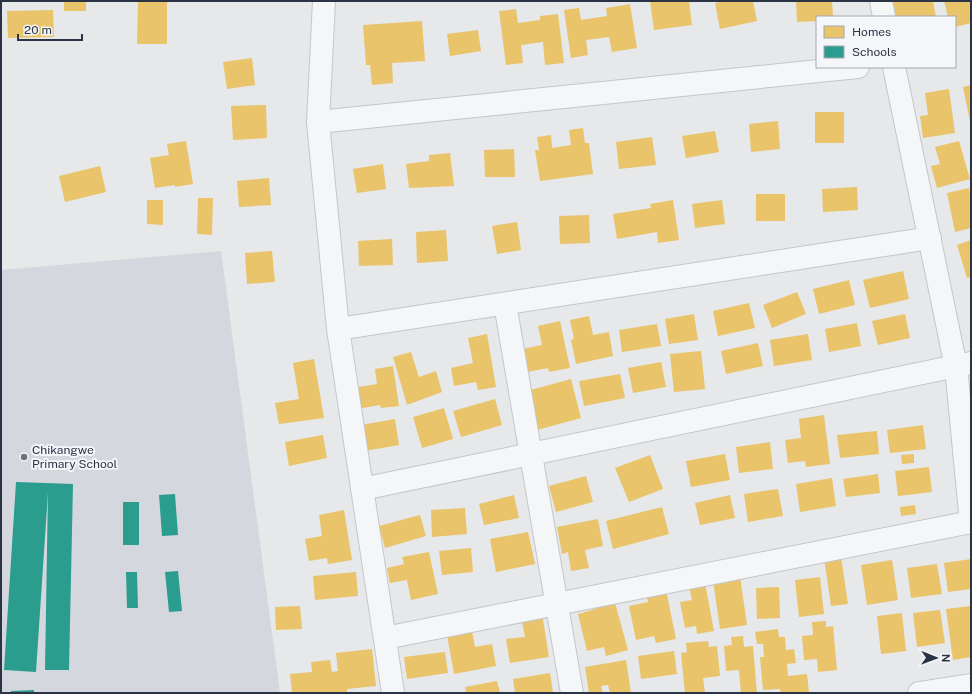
<svg xmlns="http://www.w3.org/2000/svg" width="972" height="694" font-family="'Public Sans',sans-serif">
<rect width="100%" height="100%" fill="#e6e8ea"/>
<path fill="#d4d7dd" d="M 221,251 L 280,693 L 1,693 L 1,270 Z"/>
<path fill="#e9c46a" d="M 64,1 L 86,1 L 86,11 L 64,11 Z
M 138,1 L 167,1 L 167,44 L 137,44 Z
M 650,1 L 689,1 L 692,25 L 654,30 Z
M 723,1 L 753,1 L 757,21 L 720,29 L 715,3 Z
M 796,1 L 832,1 L 833,17 L 817,17 L 817,21 L 797,22 Z
M 892,1 L 933,1 L 936,17 L 896,17 Z
M 944,1 L 970,1 L 971,23 L 955,27 L 955,17 L 948,17 Z
M 630,4 L 637,48 L 612,52 L 609,37 L 586,40 L 588,55 L 571,58 L 564,10 L 579,8 L 581,20 L 607,16 L 606,8 Z
M 516,9 L 518,23 L 540,20 L 540,16 L 558,14 L 564,63 L 545,65 L 543,42 L 521,45 L 523,63 L 506,65 L 499,11 Z
M 53,10 L 54,37 L 8,38 L 7,11 Z
M 422,21 L 425,61 L 392,63 L 393,83 L 372,85 L 370,65 L 366,65 L 363,25 Z
M 478,30 L 481,51 L 450,56 L 447,34 Z
M 252,58 L 255,85 L 227,89 L 223,62 Z
M 971,85 L 971,122 L 970,122 L 963,87 Z
M 949,89 L 955,133 L 923,138 L 920,116 L 928,115 L 925,93 Z
M 266,105 L 267,138 L 233,140 L 231,106 Z
M 815,112 L 844,112 L 844,143 L 815,143 Z
M 778,121 L 780,149 L 751,152 L 749,124 Z
M 583,128 L 585,143 L 589,143 L 593,174 L 540,181 L 535,150 L 539,150 L 537,137 L 551,135 L 552,148 L 571,145 L 569,130 Z
M 715,131 L 719,152 L 686,158 L 682,136 Z
M 652,137 L 656,165 L 619,169 L 616,142 Z
M 186,141 L 193,184 L 175,187 L 175,185 L 155,188 L 150,158 L 169,155 L 167,144 Z
M 959,141 L 970,179 L 937,188 L 931,166 L 940,164 L 935,147 Z
M 514,149 L 515,177 L 485,177 L 484,150 Z
M 450,153 L 454,186 L 409,188 L 406,164 L 429,161 L 429,155 Z
M 383,164 L 386,189 L 357,193 L 353,169 Z
M 100,166 L 106,192 L 65,202 L 59,176 Z
M 269,178 L 271,205 L 239,207 L 237,181 Z
M 857,187 L 858,210 L 823,212 L 822,189 Z
M 969,188 L 971,199 L 971,228 L 955,232 L 947,193 Z
M 756,194 L 785,194 L 785,221 L 756,221 Z
M 198,198 L 213,198 L 212,235 L 197,234 Z
M 147,200 L 163,200 L 163,225 L 147,224 Z
M 673,200 L 679,240 L 658,243 L 657,232 L 617,239 L 613,214 L 651,208 L 650,204 Z
M 722,200 L 725,224 L 695,228 L 692,204 Z
M 589,215 L 590,243 L 560,244 L 559,216 Z
M 517,222 L 521,250 L 497,254 L 492,226 Z
M 446,230 L 448,261 L 417,263 L 416,232 Z
M 392,239 L 393,265 L 359,266 L 358,241 Z
M 971,240 L 971,277 L 967,278 L 957,245 Z
M 272,251 L 275,282 L 247,284 L 245,253 Z
M 903,271 L 909,299 L 870,308 L 863,280 Z
M 849,280 L 855,305 L 819,314 L 813,289 Z
M 797,292 L 806,314 L 772,328 L 763,305 Z
M 749,303 L 755,328 L 718,336 L 713,311 Z
M 694,314 L 698,340 L 669,344 L 665,319 Z
M 905,314 L 910,338 L 878,345 L 872,321 Z
M 589,316 L 593,335 L 609,332 L 613,356 L 576,364 L 571,340 L 574,339 L 570,320 Z
M 560,321 L 570,368 L 549,372 L 548,368 L 527,372 L 522,349 L 542,345 L 538,326 Z
M 857,323 L 861,346 L 829,352 L 825,329 Z
M 657,324 L 661,346 L 622,352 L 619,330 Z
M 487,334 L 496,387 L 478,390 L 476,382 L 454,386 L 451,368 L 473,363 L 468,338 Z
M 808,334 L 812,360 L 774,366 L 770,340 Z
M 758,343 L 763,366 L 726,374 L 721,351 Z
M 701,351 L 705,389 L 674,392 L 670,354 Z
M 411,352 L 419,377 L 436,371 L 442,392 L 407,405 L 393,357 Z
M 314,359 L 324,418 L 279,424 L 275,403 L 299,399 L 293,363 Z
M 661,362 L 666,387 L 633,393 L 628,368 Z
M 393,366 L 399,406 L 381,408 L 380,405 L 356,409 L 352,388 L 377,384 L 375,369 Z
M 620,374 L 625,398 L 584,406 L 579,381 Z
M 571,379 L 581,418 L 537,430 L 527,391 Z
M 495,399 L 502,425 L 461,437 L 453,411 Z
M 444,408 L 453,439 L 422,448 L 413,417 Z
M 824,415 L 830,464 L 806,467 L 805,461 L 788,463 L 785,440 L 801,438 L 799,419 Z
M 395,419 L 399,445 L 365,451 L 361,425 Z
M 923,425 L 926,449 L 890,453 L 887,430 Z
M 877,431 L 879,454 L 840,458 L 837,435 Z
M 323,435 L 327,458 L 289,466 L 285,442 Z
M 770,442 L 773,469 L 739,473 L 736,447 Z
M 725,454 L 730,480 L 691,487 L 686,461 Z
M 914,454 L 914,463 L 902,464 L 901,455 Z
M 650,455 L 663,489 L 629,502 L 615,468 Z
M 929,467 L 932,492 L 898,496 L 895,471 Z
M 878,474 L 880,493 L 846,497 L 843,479 Z
M 586,476 L 593,502 L 556,512 L 549,486 Z
M 832,478 L 836,506 L 800,512 L 796,484 Z
M 778,489 L 783,516 L 748,522 L 744,494 Z
M 514,495 L 519,518 L 484,525 L 479,504 Z
M 730,495 L 735,518 L 700,525 L 695,503 Z
M 915,505 L 916,514 L 901,516 L 900,507 Z
M 662,507 L 669,534 L 613,549 L 606,521 Z
M 465,508 L 467,534 L 432,537 L 431,510 Z
M 344,510 L 352,560 L 328,564 L 327,558 L 309,561 L 305,539 L 322,536 L 319,515 Z
M 420,515 L 426,536 L 385,548 L 379,526 Z
M 598,519 L 603,546 L 585,550 L 589,568 L 571,571 L 568,552 L 562,554 L 557,527 Z
M 528,532 L 535,564 L 496,572 L 490,539 Z
M 471,548 L 473,572 L 442,575 L 439,551 Z
M 429,552 L 438,594 L 411,600 L 407,580 L 390,583 L 387,568 L 404,564 L 402,557 Z
M 841,556 L 848,604 L 831,606 L 824,558 Z
M 971,559 L 971,589 L 948,592 L 944,563 Z
M 892,560 L 898,600 L 867,605 L 861,565 Z
M 937,564 L 942,594 L 911,598 L 907,568 Z
M 356,572 L 358,596 L 315,600 L 313,576 Z
M 740,576 L 747,625 L 720,629 L 713,580 Z
M 820,577 L 824,614 L 799,617 L 795,580 Z
M 705,583 L 714,631 L 697,634 L 696,626 L 685,628 L 680,602 L 692,600 L 689,586 Z
M 779,587 L 780,618 L 757,619 L 756,588 Z
M 666,590 L 676,639 L 656,643 L 654,636 L 636,640 L 629,606 L 648,602 L 646,594 Z
M 614,599 L 628,650 L 606,656 L 604,647 L 587,651 L 578,614 L 596,609 L 594,604 Z
M 300,606 L 302,629 L 276,630 L 275,607 Z
M 971,606 L 971,657 L 953,660 L 946,609 Z
M 940,610 L 945,643 L 917,647 L 913,613 Z
M 542,613 L 549,657 L 510,663 L 506,639 L 525,637 L 521,616 Z
M 902,613 L 906,651 L 881,654 L 877,616 Z
M 826,621 L 826,627 L 833,626 L 837,670 L 818,672 L 817,659 L 804,660 L 802,636 L 813,635 L 812,622 Z
M 778,629 L 779,637 L 785,637 L 786,650 L 794,649 L 796,663 L 787,664 L 788,676 L 807,674 L 809,693 L 781,693 L 780,689 L 763,690 L 760,657 L 764,657 L 763,644 L 757,644 L 755,632 Z
M 472,631 L 475,647 L 492,644 L 496,666 L 454,674 L 447,635 Z
M 743,636 L 744,647 L 753,646 L 757,693 L 741,693 L 739,670 L 726,671 L 724,646 L 732,645 L 731,637 Z
M 708,641 L 709,647 L 717,646 L 720,676 L 703,678 L 705,693 L 685,693 L 681,653 L 687,652 L 686,643 Z
M 372,649 L 376,686 L 347,689 L 347,693 L 292,693 L 290,674 L 312,672 L 311,662 L 330,660 L 332,672 L 338,671 L 336,653 Z
M 674,651 L 677,674 L 641,679 L 638,656 Z
M 445,652 L 448,673 L 407,679 L 404,657 Z
M 626,660 L 631,693 L 610,693 L 608,685 L 601,686 L 603,693 L 589,693 L 585,667 Z
M 550,673 L 553,693 L 515,693 L 513,679 Z
M 497,681 L 500,693 L 466,693 L 465,687 Z"/>
<path fill="#2a9d8f" d="M 16,482 L 73,484 L 69,670 L 45,670 L 48,492 L 36,672 L 4,670 Z
M 175,494 L 178,535 L 162,536 L 159,495 Z
M 123,502 L 139,502 L 139,545 L 123,545 Z
M 178,571 L 182,611 L 169,612 L 165,572 Z
M 126,572 L 137,572 L 138,608 L 127,608 Z
M 34,690 L 34,693 L 11,693 L 11,691 Z"/>
<g fill="none" stroke-linecap="round" stroke-linejoin="round">
<defs>
<path id="minor" d="M 324,1 L 318,122 L 338,329 L 393,693
M 881,1 L 884,17
M 894,67 L 956,367 L 971,523
M 318,122 L 858,67
M 505,304 L 572,693
M 338,329 L 930,238
M 362,489 L 971,363
M 385,638 L 971,522
M 919,693 L 971,685"/>
</defs>
<use href="#minor" stroke="#c4c6c8" stroke-width="24"/>
<use href="#minor" stroke="#f5f6f7" stroke-width="22"/>
</g>
<circle fill="#6c737f" stroke="#f4f6f9" stroke-width="1.5" cx="24" cy="457" r="4"/>
<g text-anchor="middle" dominant-baseline="central" stroke-width="4" stroke-linejoin="round" paint-order="stroke">
<g font-size="12" fill="#2b3445" stroke="#f4f6f9" text-anchor="start">
<text x="32" y="450">Chikangwe<tspan x="32" dy="14">Primary School</tspan></text>
</g>
</g>
<rect width="972" height="694" fill="none" stroke="#2b3445" stroke-width="4"/>
<rect x="816" y="16" width="140" height="52" fill="#f4f6f9" stroke="#a4a8b1"/>
<rect x="824" y="26" width="20" height="12" fill="#e9c46a" stroke="#a4a8b1"/>
<text x="852" y="36" font-size="12" fill="#2b3445">Homes</text>
<rect x="824" y="46" width="20" height="12" fill="#2a9d8f" stroke="#a4a8b1"/>
<text x="852" y="56" font-size="12" fill="#2b3445">Schools</text>
<g transform="translate(936 658) rotate(91)" stroke="#f4f6f9" stroke-width="3" paint-order="stroke">
<path d="M0-3L7 15L0 10L-7 15Z" fill="#2b3445"/>
<text y="-6" font-size="11" font-weight="bold" text-anchor="middle" fill="#2b3445">N</text>
</g>
<path d="M18 34v6h64v-6" fill="none" stroke="#2b3445" stroke-width="2"/>
<text x="24" y="34" font-size="12" fill="#2b3445" stroke="#f4f6f9" stroke-width="3" paint-order="stroke">20 m</text>
</svg>
